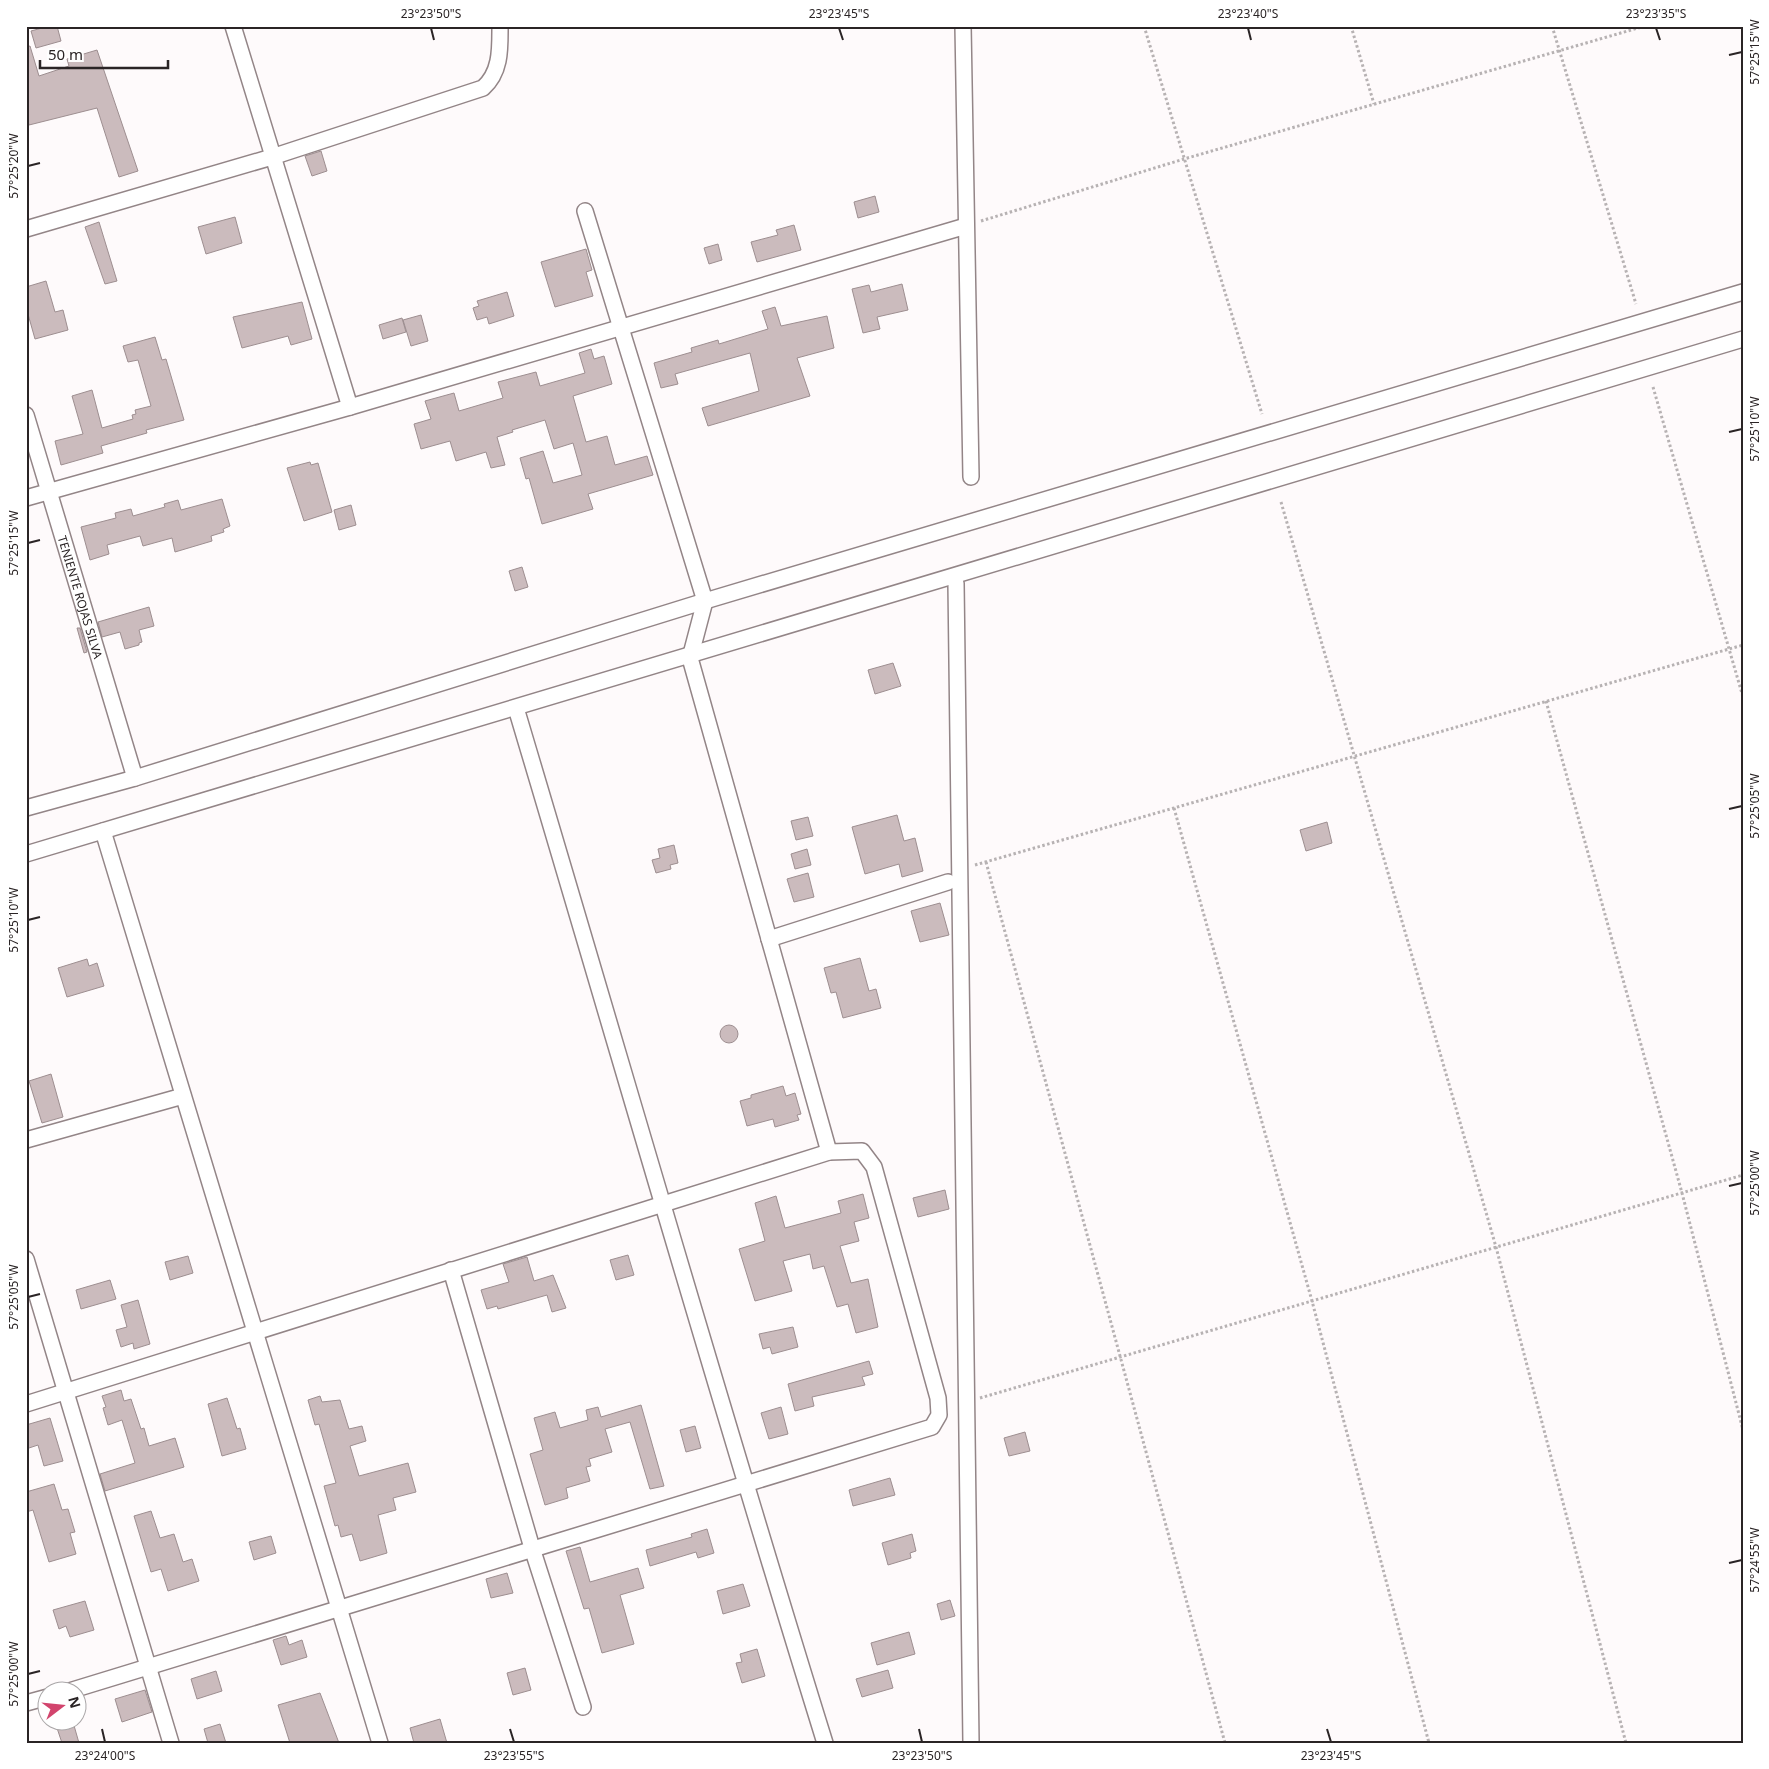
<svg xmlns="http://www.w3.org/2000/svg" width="1769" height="1769" font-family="'Noto Sans',sans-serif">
<rect width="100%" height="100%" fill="#fefafb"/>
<path fill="#cbbbbd" stroke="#9d8e90" d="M 49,26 L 57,26 L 61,41 L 36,48 L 31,31 Z
M 30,46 L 39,76 L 69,66 L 67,59 L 97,50 L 138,171 L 119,177 L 97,108 L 29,125 L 26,114 L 26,47 Z
M 321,151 L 327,171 L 312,176 L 305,156 Z
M 875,196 L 879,212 L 858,218 L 854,202 Z
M 235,217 L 242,243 L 206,254 L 198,227 Z
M 99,222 L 117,281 L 105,284 L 85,227 Z
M 794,225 L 801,250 L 757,262 L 751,242 L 778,235 L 776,230 Z
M 718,244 L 722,260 L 709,264 L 704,248 Z
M 586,249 L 592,270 L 586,272 L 593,296 L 555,307 L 541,262 Z
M 46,281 L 55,312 L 63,310 L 68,330 L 35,339 L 26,307 L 26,287 Z
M 902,284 L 908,310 L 877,317 L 880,329 L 863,333 L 852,289 L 869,285 L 871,292 Z
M 507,292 L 514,316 L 489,324 L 487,317 L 477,320 L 473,308 L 479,306 L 477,301 Z
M 302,302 L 312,339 L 291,345 L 288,336 L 242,348 L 233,317 Z
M 775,307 L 781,326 L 827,316 L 834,348 L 797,358 L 810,396 L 708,426 L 702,408 L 759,391 L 750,353 L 675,374 L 678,384 L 661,388 L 654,363 L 692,352 L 691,348 L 718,340 L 719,344 L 768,329 L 762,311 Z
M 421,315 L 428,341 L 411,346 L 403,320 Z
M 402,318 L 406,332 L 383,339 L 379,325 Z
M 155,337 L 162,360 L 166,359 L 184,420 L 146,430 L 147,433 L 101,446 L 103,453 L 61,465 L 55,441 L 83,434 L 72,396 L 92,390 L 102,428 L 133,419 L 132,415 L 136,414 L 135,410 L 151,406 L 138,360 L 128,362 L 123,346 Z
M 591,349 L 594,359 L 604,356 L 612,384 L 573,396 L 586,442 L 607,436 L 615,465 L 647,456 L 653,475 L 588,494 L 593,509 L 542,524 L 529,478 L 526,479 L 520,458 L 543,451 L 553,483 L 582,475 L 573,443 L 554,449 L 545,420 L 512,430 L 513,432 L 497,437 L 505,465 L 491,468 L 486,452 L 456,461 L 450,441 L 421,449 L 414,424 L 431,419 L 425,401 L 454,393 L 459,411 L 503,398 L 498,382 L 536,372 L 540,386 L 585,373 L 579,353 Z
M 310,462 L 311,465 L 318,463 L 332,512 L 304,521 L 287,468 Z
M 222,499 L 230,526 L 223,529 L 224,532 L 211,536 L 212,541 L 175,552 L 172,538 L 143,546 L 140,536 L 107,545 L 109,554 L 90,560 L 81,527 L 116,518 L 115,513 L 131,509 L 133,516 L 165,507 L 164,504 L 178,500 L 181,510 Z
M 351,505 L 356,525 L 339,530 L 334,510 Z
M 522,567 L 528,587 L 515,591 L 509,571 Z
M 149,607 L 154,626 L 139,630 L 142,642 L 139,643 L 139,645 L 125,649 L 120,632 L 102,637 L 98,622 Z
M 77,628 L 80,628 L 87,652 L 84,653 Z
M 893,663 L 901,686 L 875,694 L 868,670 Z
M 897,815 L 904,841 L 915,838 L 923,871 L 902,877 L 899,864 L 865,874 L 852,827 Z
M 808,817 L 813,836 L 796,840 L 791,821 Z
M 1327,822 L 1332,843 L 1306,851 L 1300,830 Z
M 674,845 L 678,863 L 670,865 L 671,869 L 656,873 L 652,860 L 660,858 L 658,849 Z
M 807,849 L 811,865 L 795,869 L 791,854 Z
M 808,873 L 814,897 L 794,902 L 787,879 Z
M 940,903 L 949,935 L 920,942 L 911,911 Z
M 860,958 L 869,991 L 876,989 L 881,1008 L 843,1018 L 836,992 L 831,993 L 824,968 Z
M 87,959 L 89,966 L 97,963 L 104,986 L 67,997 L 58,968 Z
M720 1034a9 9 0 1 1 18 0a9 9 0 1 1-18 0Z
M 51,1074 L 63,1117 L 42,1123 L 29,1081 Z
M 783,1086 L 786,1096 L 795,1093 L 801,1114 L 797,1115 L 799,1120 L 775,1127 L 773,1119 L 747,1126 L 740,1101 L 751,1098 L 751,1095 Z
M 945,1190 L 949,1209 L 918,1217 L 913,1198 Z
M 863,1194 L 869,1218 L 854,1222 L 859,1241 L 840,1246 L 851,1283 L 868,1279 L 878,1327 L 856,1333 L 848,1304 L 837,1307 L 824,1266 L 813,1269 L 810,1254 L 783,1261 L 792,1291 L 755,1301 L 739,1249 L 765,1241 L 755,1203 L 776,1196 L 785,1228 L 841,1213 L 838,1201 Z
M 628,1255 L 634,1275 L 616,1280 L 610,1260 Z
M 188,1256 L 193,1273 L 170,1280 L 165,1262 Z
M 527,1257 L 534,1281 L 553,1275 L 566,1308 L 552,1312 L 547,1295 L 498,1309 L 497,1306 L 487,1309 L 481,1290 L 509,1282 L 503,1264 Z
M 110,1280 L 116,1299 L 81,1309 L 76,1290 Z
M 138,1300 L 150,1344 L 134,1349 L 133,1343 L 121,1347 L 116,1330 L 127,1327 L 121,1305 Z
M 793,1327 L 798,1347 L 772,1354 L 770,1347 L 763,1349 L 759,1334 Z
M 869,1361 L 873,1374 L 862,1377 L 865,1385 L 812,1397 L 814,1406 L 795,1411 L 788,1384 Z
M 121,1390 L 124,1401 L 131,1399 L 141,1429 L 144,1428 L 149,1446 L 175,1438 L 184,1467 L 105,1491 L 100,1474 L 135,1463 L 122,1420 L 108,1425 L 103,1408 L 106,1407 L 102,1396 Z
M 320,1396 L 322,1402 L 340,1400 L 349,1429 L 362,1426 L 366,1441 L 350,1446 L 359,1476 L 408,1463 L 416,1492 L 393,1498 L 396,1510 L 378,1515 L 387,1553 L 360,1561 L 352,1534 L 341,1537 L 338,1525 L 335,1526 L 324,1486 L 336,1483 L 319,1424 L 315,1425 L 308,1400 Z
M 227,1398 L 237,1429 L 240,1428 L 246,1449 L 222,1456 L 208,1404 Z
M 641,1405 L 664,1486 L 650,1489 L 630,1422 L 605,1429 L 612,1452 L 589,1459 L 591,1466 L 586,1467 L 590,1481 L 566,1488 L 568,1498 L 545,1505 L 530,1454 L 543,1450 L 534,1418 L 555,1412 L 560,1428 L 588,1420 L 586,1410 L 598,1407 L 601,1417 Z
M 781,1407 L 788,1434 L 769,1439 L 761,1413 Z
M 50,1418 L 63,1461 L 44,1466 L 38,1445 L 26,1449 L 26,1425 Z
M 695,1426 L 701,1448 L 686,1452 L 680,1430 Z
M 1025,1432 L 1030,1451 L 1009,1456 L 1004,1438 Z
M 890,1478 L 895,1495 L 853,1506 L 849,1490 Z
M 54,1484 L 62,1510 L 68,1509 L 75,1532 L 70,1533 L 76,1554 L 49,1562 L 33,1510 L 26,1512 L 26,1492 Z
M 151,1511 L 160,1538 L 174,1534 L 183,1562 L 192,1559 L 199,1581 L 168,1591 L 161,1569 L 151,1572 L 134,1516 Z
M 707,1529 L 714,1553 L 698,1558 L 696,1552 L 650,1566 L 646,1550 L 692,1537 L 691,1534 Z
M 912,1534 L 916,1551 L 910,1553 L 911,1558 L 888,1565 L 882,1543 Z
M 271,1536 L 276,1553 L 254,1560 L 249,1542 Z
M 580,1547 L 590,1582 L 638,1568 L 644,1588 L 620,1595 L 634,1644 L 602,1653 L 589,1608 L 584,1609 L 566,1551 Z
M 507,1573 L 513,1593 L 491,1598 L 486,1579 Z
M 743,1584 L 750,1606 L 723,1614 L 717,1591 Z
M 950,1600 L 955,1616 L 941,1620 L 937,1604 Z
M 85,1601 L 94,1630 L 70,1637 L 66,1626 L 59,1629 L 53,1610 Z
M 909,1632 L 915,1654 L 877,1665 L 871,1643 Z
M 286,1636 L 289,1645 L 302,1640 L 307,1657 L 281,1665 L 273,1640 Z
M 757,1649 L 765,1676 L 742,1683 L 736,1663 L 742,1662 L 740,1654 Z
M 525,1668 L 531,1690 L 513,1695 L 507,1673 Z
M 888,1670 L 893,1688 L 862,1697 L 856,1679 Z
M 216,1671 L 222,1691 L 197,1699 L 191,1679 Z
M 145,1690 L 152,1712 L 122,1722 L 115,1699 Z
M 320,1693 L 339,1743 L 290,1743 L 278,1705 Z
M 440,1719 L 447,1743 L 414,1743 L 410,1728 Z
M 55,1722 L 73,1722 L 79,1743 L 62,1743 Z
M 220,1724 L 226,1743 L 208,1743 L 204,1729 Z"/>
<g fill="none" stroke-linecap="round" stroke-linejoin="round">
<defs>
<g id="street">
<path d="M 233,26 L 350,407"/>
<path d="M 963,26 L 971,477"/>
<path d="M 585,211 L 705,601 L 690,658 L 829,1152"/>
<path d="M 26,229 L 272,157 L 483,88 C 501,72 500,49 500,26"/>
<path id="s1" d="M 26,415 L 135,778"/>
<path d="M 26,498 L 350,407 L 966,226"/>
<path d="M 956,583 L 971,1743"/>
<path d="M 516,708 C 619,1053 718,1399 825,1743"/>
<path d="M 26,808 L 135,778 L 705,601 L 1743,292"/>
<path d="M 103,831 L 380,1743"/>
<path d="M 26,854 L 1743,339"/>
<path d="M 769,939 L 948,882"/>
<path d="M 26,1140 L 183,1096"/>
<path d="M 26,1259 L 171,1743"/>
<path d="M 451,1270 L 532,1548 L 583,1707"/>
<path d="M 26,1404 L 829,1152 L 862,1151 L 874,1167 L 938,1398 L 939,1415 L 932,1427 L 66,1692"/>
<path d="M 26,1703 L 48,1697"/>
</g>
</defs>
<use href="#street" stroke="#938587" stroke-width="18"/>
<path stroke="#b7b2b3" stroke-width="3" stroke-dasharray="2.5 2.5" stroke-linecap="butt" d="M 1144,26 L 1262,414
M 1351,26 L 1374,104
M 1552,26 L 1636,304
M 981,221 L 1184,159 L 1645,26
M 1653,387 L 1743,697
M 1281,502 L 1496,1247 L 1626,1743
M 1546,701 L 1682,1193 L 1743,1430
M 1174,808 L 1312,1301 L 1429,1743
M 986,862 L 1225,1743
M 975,865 L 1743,645
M 980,1398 L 1743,1175"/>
<use href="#street" stroke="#fff" stroke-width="15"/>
</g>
<path fill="none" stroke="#2a2425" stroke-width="2" d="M 431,28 L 434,40M 839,28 L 843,40M 1248,28 L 1251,40M 1656,28 L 1660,40M 1729,55 L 1742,52M 28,166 L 40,163M 1729,432 L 1742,429M 28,543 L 40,540M 1729,809 L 1742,806M 28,920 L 40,917M 1729,1186 L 1742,1183M 28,1297 L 40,1294M 1729,1563 L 1742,1560M 28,1674 L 40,1671M 102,1729 L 105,1742M 510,1729 L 514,1742M 919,1729 L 922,1742M 1327,1729 L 1331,1742"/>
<g text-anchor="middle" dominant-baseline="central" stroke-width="4" stroke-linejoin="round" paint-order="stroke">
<g font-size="12" fill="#2a2425" stroke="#fff">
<text stroke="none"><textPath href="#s1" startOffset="190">TENIENTE ROJAS SILVA</textPath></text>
</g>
</g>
<rect width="1769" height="1769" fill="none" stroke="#ffffff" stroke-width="55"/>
<g transform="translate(62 1706) rotate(74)"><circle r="24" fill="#ffffff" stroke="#aaa7a8"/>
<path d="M0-4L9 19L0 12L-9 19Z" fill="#d2446d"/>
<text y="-8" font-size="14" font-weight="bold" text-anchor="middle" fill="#2a2425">N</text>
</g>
<path d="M40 60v8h128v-8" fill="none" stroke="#2a2425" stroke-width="2.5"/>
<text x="48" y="60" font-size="15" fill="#2a2425" stroke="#ffffff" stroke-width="4" paint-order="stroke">50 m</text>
<rect x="28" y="28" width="1714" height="1714" fill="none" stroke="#2a2425" stroke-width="2"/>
<g font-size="12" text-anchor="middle" fill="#2a2425">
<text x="431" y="18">23°23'50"S</text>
<text x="839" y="18">23°23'45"S</text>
<text x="1248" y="18">23°23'40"S</text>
<text x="1656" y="18">23°23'35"S</text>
<text transform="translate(1755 52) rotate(-90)" y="4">57°25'15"W</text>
<text transform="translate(14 166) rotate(-90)" y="4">57°25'20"W</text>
<text transform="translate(1755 429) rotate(-90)" y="4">57°25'10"W</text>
<text transform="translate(14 543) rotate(-90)" y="4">57°25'15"W</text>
<text transform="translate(1755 806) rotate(-90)" y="4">57°25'05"W</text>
<text transform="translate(14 920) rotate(-90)" y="4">57°25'10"W</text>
<text transform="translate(1755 1183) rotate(-90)" y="4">57°25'00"W</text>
<text transform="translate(14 1297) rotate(-90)" y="4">57°25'05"W</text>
<text transform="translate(1755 1560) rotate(-90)" y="4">57°24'55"W</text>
<text transform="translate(14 1674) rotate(-90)" y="4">57°25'00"W</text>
<text x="105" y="1760">23°24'00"S</text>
<text x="514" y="1760">23°23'55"S</text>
<text x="922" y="1760">23°23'50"S</text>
<text x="1331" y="1760">23°23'45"S</text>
</g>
</svg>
